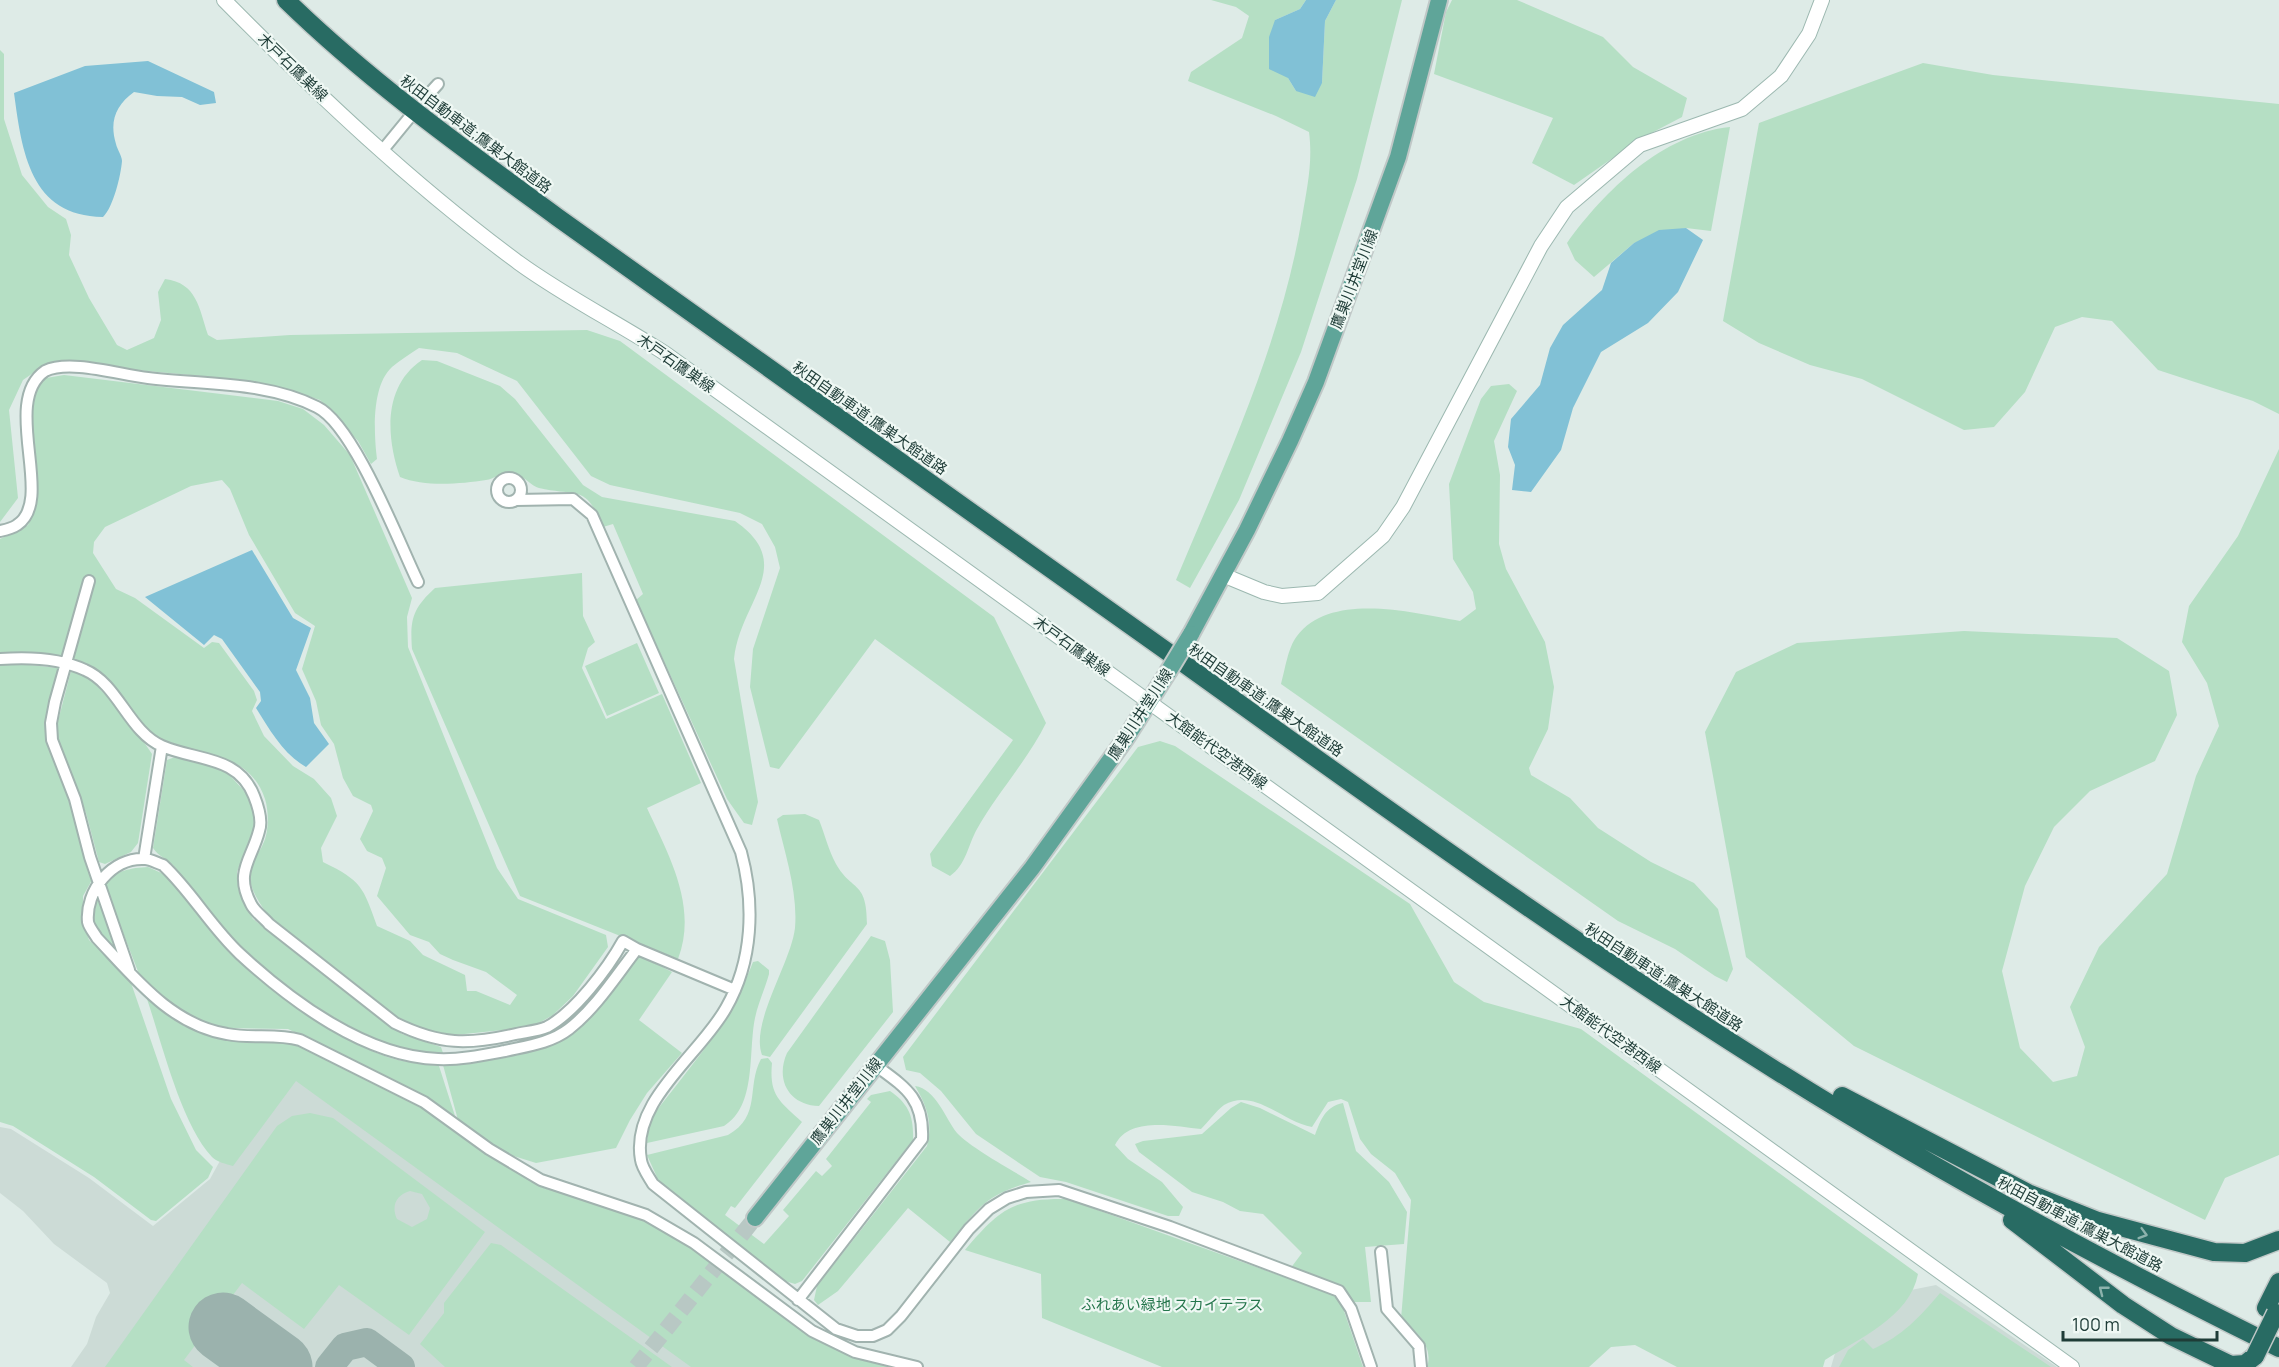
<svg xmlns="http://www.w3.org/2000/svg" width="2279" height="1367" font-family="Manrope,'Noto Sans JP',sans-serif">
<rect width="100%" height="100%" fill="#deebe7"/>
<path fill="#ccdbd6" d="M 289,1074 L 869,1367 L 71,1367 L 87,1344 L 96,1317 L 110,1293 L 107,1283 L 54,1244 L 23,1211 L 0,1193 L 0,1127 L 11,1129 L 89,1178 L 153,1226 L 210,1179 L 227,1148 Z
M 1936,1285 L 2057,1367 L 1831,1367 L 1836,1350 L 1906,1291 Z"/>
<path fill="#b5dfc4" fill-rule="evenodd" d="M 1211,0 L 1306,0 L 1300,9 L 1275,20 L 1288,78 L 1296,91 L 1322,83 L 1325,21 L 1336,0 L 1402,0 L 1357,179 L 1301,352 L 1239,500 L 1190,588 L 1176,580 C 1225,463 1281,344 1302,218 C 1307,188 1313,162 1309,132 L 1276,116 L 1188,81 L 1191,72 L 1242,38 L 1249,16 L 1236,7 Z
M 1452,0 L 1517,0 L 1603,37 L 1633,67 L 1687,98 L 1682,117 L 1640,139 L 1574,185 L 1532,163 L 1553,118 L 1434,74 L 1446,12 Z
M 0,50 L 4,54 L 4,119 L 22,175 L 48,207 L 66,219 L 71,235 L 69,255 L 89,298 L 117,345 L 127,350 L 154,338 L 161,320 L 158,292 L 165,279 C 197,283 199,308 208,335 L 217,340 L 290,335 L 587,330 L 620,341 L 994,617 L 1046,723 C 1027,761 998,792 977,829 C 968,845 966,865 950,876 L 932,866 L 930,854 L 1013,740 L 875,639 L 779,769 L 770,767 L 750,687 L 753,649 L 780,568 L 775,547 L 762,524 L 740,513 L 610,485 L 591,476 L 517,381 L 457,353 L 419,348 C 410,354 400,360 392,367 C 371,386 374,435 377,459 L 371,464 L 358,441 L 320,400 L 290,390 L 201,376 L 49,362 L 23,380 L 9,410 L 18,498 L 0,522 Z
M 1923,63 L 1993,75 L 2279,104 L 2279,414 L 2253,401 L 2158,370 L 2112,321 L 2082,317 L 2055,327 L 2025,392 L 1994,427 L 1964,430 L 1862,379 L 1810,365 L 1759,343 L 1723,321 L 1759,123 Z
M 1730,127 L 1711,231 L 1686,228 L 1634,243 L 1594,277 L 1575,260 L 1567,243 C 1605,190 1663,134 1730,127 Z
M 422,360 L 437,361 L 500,386 L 515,399 L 583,485 L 602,497 L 735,521 C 798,565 740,601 734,659 L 758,802 L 752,825 L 744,823 L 727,799 L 636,600 L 643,594 L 613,524 L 603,527 C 585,483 578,497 539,488 C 527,484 523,472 507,473 C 500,473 494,479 486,480 C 460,484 424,487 400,477 C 386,437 383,386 422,360 Z
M 64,375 L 278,401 L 303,409 L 324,425 L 350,455 L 412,598 L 407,617 L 408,647 L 497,868 L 518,899 L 606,935 L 608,947 L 573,996 L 553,1015 L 532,1027 L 455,1035 L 429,1032 L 401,1020 L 276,925 C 265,911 246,889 250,868 C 252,860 260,852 263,844 C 269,832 269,812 265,799 C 247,746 192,760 155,735 C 120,711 117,678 72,659 L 95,579 L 87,577 L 62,660 L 0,656 L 0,539 L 28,525 L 33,514 L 24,421 L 37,388 L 46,378 ZM 222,480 L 230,489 L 249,535 L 295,613 L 315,626 L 302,669 L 316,701 L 321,725 L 334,744 L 343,778 L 353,796 L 371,805 L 373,811 L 360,839 L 367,851 L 382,858 L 386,868 L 377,896 L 410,935 L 429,942 L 440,954 L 453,960 L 486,972 L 517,995 L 510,1005 L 476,991 L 467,991 L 465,975 L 423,955 L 410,941 L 377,926 C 363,887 362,881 323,862 L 321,848 L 337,816 L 331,798 L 314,779 L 293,766 L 264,736 L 252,711 L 257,700 L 254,691 L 219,643 L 212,642 L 204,648 L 135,598 L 116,589 L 93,553 L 94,542 L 105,527 L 191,486 Z
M 1509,384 L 1517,391 L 1494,441 L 1500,475 L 1499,544 L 1506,569 L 1545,642 L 1554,687 L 1548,729 L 1529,768 L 1531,775 L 1570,798 L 1598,828 L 1651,862 L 1694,883 L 1718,909 L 1733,969 L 1727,982 L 1715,976 L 1675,949 L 1618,921 L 1281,684 C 1285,670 1288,647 1297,636 C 1331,591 1414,613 1460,621 L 1476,609 L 1473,592 L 1453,559 L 1449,484 L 1481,399 L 1491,386 Z
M 2279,449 L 2279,1155 L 2225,1178 L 2205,1220 L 1854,1046 L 1746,957 L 1705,732 L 1736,672 L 1797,643 L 1964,631 L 2117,638 L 2169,671 L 2177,715 L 2155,761 L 2090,791 L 2054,827 L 2025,886 L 2002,971 L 2020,1048 L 2053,1082 L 2077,1076 L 2085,1047 L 2070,1007 L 2099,947 L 2167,874 L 2196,776 L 2219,726 L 2207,683 L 2182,642 L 2189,606 L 2238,536 Z
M 582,573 L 583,616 L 595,642 L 588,648 L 582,668 L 606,719 L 662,694 L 701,783 L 647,808 C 669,856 698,906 678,959 L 520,896 L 412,649 C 410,620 412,609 435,588 Z
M 637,643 L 659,693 L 607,716 L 585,666 Z
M 20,664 L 59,668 L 45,733 L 74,808 L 92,880 L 83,896 L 83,923 L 89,940 L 129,977 L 171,1099 L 196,1150 L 213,1167 L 208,1178 L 156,1221 L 151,1220 L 94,1177 L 13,1126 L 0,1122 L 0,665 Z
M 71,671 C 75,672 81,673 84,675 C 100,685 142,737 152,754 L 138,843 L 131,852 L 105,864 L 99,862 L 86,813 L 57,741 L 58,721 Z
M 1160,741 L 1175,746 L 1410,904 L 1454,982 L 1484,1002 L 1581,1029 L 1918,1274 C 1910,1317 1858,1339 1825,1360 L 1823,1367 L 1677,1367 L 1635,1345 L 1611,1347 L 1589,1367 L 1427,1367 C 1434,1346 1416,1331 1401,1319 L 1411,1200 L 1395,1173 L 1371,1154 L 1360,1139 L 1348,1102 L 1341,1099 L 1328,1102 L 1312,1127 C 1283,1122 1254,1087 1224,1105 C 1216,1111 1208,1122 1201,1129 C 1174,1126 1129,1116 1115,1145 L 1128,1159 L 1162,1182 L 1183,1207 L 1179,1216 L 1168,1216 L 1066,1182 L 1040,1177 L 976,1134 L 941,1091 L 920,1073 L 906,1070 L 903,1057 L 1138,747 Z
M 175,757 L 223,768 L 247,794 L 255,816 L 254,828 L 237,872 L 241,897 L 253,919 L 402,1034 L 441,1047 L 443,1053 C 394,1071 274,980 239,946 C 224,932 210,915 197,898 C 189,888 182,875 173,865 C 166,858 159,857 153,848 L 167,760 Z
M 805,814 L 819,820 C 825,835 828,849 836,864 C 852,892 867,880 867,924 L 770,1057 L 762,1055 C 750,1023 791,963 795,928 C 798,892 785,854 777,819 L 783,815 Z
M 148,867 L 168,876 C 229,937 314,1039 398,1060 C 412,1063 426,1064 439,1066 L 455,1116 L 426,1097 L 288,1029 L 222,1028 L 193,1019 L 172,1007 L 139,974 L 104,884 C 116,870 131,868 148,867 Z
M 98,898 L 120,956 C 107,942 81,918 98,898 Z
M 871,936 L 885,941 L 890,960 L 893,1012 L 819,1106 C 789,1105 775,1080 787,1053 Z
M 637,954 L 672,972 L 639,1020 L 682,1053 L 647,1093 L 630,1120 L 616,1148 L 536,1163 L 504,1153 L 458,1120 L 443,1065 C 474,1061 545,1055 569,1036 C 598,1015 617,983 637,954 Z
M 758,961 L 769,970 L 769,974 C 765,989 758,1003 755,1018 C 748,1052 757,1106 724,1126 L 647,1143 L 649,1123 L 657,1110 C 695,1061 730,1022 753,962 Z
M 147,999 L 184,1026 L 206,1034 L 295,1043 L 359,1073 L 421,1106 L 498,1160 L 645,1219 L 693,1247 L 808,1333 L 898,1367 L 691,1367 L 296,1081 L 233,1166 C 226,1164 217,1162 212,1157 C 181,1124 162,1043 147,999 Z
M 768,1058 L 772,1063 C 769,1095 779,1101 802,1122 L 735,1208 L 731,1206 L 725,1215 L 764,1244 L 789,1216 L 783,1210 L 816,1171 L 822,1176 L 832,1166 L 826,1159 L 871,1102 L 867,1099 L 871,1095 L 890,1091 C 909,1104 914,1117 913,1140 L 802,1281 L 795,1284 L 782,1280 L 660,1184 L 647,1155 L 728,1135 C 762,1116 746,1087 761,1059 Z
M 915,1086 C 936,1089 945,1118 957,1133 C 971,1148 1012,1170 1031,1182 C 986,1195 979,1207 950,1242 L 908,1208 L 838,1291 L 818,1305 L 814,1300 L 817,1286 L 927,1146 C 933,1123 927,1106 915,1086 Z
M 1241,1102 L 1260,1108 L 1315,1135 C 1321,1119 1325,1107 1343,1103 L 1356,1151 L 1389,1182 L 1407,1212 L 1404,1244 L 1365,1247 L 1371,1302 L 1354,1302 L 1344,1311 L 1363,1367 L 1162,1367 L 1042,1318 L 1041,1274 L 965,1250 C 999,1210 1013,1198 1067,1199 L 1284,1277 L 1302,1253 L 1263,1214 L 1240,1211 L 1223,1202 L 1192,1192 L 1139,1152 L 1135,1144 L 1143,1141 L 1202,1134 L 1231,1108 Z
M 310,1113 L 333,1118 L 485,1232 L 409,1335 L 339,1285 L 304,1329 L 242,1283 L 184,1360 L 193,1367 L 105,1367 L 277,1126 L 292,1116 ZM 410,1191 L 422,1194 L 430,1208 L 427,1219 L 412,1227 L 397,1219 C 391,1206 396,1195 410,1191 Z
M 491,1243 L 501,1245 L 672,1367 L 445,1367 L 420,1344 L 444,1313 L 444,1303 Z
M 1940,1293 L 2051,1367 L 1839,1367 L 1848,1350 L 1863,1339 L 1873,1349 C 1902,1336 1920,1317 1940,1293 Z"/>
<path fill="#81c1d6" d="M 1306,0 L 1336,0 L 1325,21 L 1322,83 L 1315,97 L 1296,91 L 1288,78 L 1269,69 L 1269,37 L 1275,20 L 1300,9 Z
M 148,61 L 214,92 L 216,103 L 200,105 L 182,97 L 157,96 L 134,92 C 116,105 109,121 116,144 C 117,149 122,156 122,161 C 121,175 113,208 103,217 C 30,216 22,152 14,93 L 85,66 Z
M 1686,228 L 1703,240 L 1678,292 L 1648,323 L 1601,352 L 1573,408 L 1561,450 L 1531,492 L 1512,490 L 1515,465 L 1508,447 L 1511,419 L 1540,385 L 1550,348 L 1563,325 L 1602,290 L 1611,263 L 1634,243 L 1659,230 Z
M 252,550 L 293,618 L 311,628 L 296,670 L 310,698 L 314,723 L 329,744 L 306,767 C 283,754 270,730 256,708 L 261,701 L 260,692 L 222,639 L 214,635 L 204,645 L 145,597 Z"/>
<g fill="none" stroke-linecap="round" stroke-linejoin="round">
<path stroke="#9bb2ad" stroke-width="28" d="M 329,1367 L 345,1347 L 367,1342 L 401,1367"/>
<path stroke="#9bb2ad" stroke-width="69" d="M 223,1327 L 278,1367"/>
<path stroke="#b8c8c4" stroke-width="16" stroke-dasharray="16 8" stroke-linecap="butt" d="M 636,1367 L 755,1218"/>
<defs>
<path id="street" d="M 428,95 L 438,84
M 382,151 L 409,118
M497 490a12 12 0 1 1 24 0a12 12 0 1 1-24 0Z
M 516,500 L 573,499 L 592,515 L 741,852 C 755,904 753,961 726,1008 C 700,1055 630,1101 641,1160 C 642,1168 649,1177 653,1184 L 836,1329 L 857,1336 L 873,1336 L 887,1330 L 901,1316 L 969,1229 L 989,1209 L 1007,1198 L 1026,1192 L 1059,1190 L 1170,1227 L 1339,1291 L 1351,1309 L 1371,1367
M 0,531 C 5,530 13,528 17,525 C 56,500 0,402 45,371 C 70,359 120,375 148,378 C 204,385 266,381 317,407 C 354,425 399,543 418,582
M 89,581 L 55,702 L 51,723 L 52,740 L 75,799 L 90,857 L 129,970
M 0,659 C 27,657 60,658 85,670 C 118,684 129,732 162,746 C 196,761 238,755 254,796 C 258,806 263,820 259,831 C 252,859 234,872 251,904 C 254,911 264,918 269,924 L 395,1023 C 440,1045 468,1045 516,1034 C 525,1032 538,1031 547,1027 C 575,1012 608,968 623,941 L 637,949
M 144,859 L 162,746
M 735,990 L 637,949 C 616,976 596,1008 569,1029 C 551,1043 527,1046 505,1051 C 484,1055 460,1060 438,1059 C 366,1057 291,1001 240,954 C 211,927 191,891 163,865 C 157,863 150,859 145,859 C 112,857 85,891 88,922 C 89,927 94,933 97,938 C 134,977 171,1025 227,1034 C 252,1039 276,1033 300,1040 L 424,1102 L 489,1149 L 541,1180 L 646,1215 L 694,1243 L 812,1331 L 855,1352 L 917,1367
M 1381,1252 L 1387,1309 L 1419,1346 L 1421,1367
M 798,1300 L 922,1139 C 924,1098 905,1087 875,1065"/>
<path id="secondary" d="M 224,0 C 317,94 413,185 519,263 C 566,297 618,323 666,354 L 2072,1367
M 1223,575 L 1264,592 L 1282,596 L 1318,593 L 1383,536 L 1403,507 L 1541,246 L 1567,207 L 1640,145 L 1742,109 L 1781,76 L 1809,34 L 1822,0"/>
<path id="primary" d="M 1191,634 L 1247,530 L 1290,441 L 1316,382 L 1398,157 L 1439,0
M 755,1218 L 1032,868 L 1126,738 L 1168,672"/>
<path id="highway" d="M 286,0 C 369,81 463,148 557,217 C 759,361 962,506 1165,650 C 1367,795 1569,941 1780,1073 C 1941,1174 2109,1264 2279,1348
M 1842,1096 L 2028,1193 L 2098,1221 L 2214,1252 L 2245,1253 L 2279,1240
M 2012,1220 L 2123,1305 L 2171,1336 L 2231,1365 L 2245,1364 L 2255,1356
M 2266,1308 L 2279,1282"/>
</defs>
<use href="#street" stroke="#a1b3af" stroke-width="14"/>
<use href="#secondary" stroke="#9cb8b0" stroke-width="16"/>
<use href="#primary" stroke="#c0c8c7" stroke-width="20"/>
<use href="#highway" stroke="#c0c8c7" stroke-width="21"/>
<use href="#street" stroke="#fff" stroke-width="10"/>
<use href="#secondary" stroke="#fff" stroke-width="14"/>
<use href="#primary" stroke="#5fa599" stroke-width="16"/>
<use href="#highway" stroke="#286b63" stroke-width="18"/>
<defs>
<path id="primary-bridge" d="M 1168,672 L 1191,634"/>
<path id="highway-bridge" d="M 2255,1356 L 2276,1313"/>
</defs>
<use href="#primary-bridge" stroke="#c0c8c7" stroke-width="20" stroke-linecap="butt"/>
<use href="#highway-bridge" stroke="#c0c8c7" stroke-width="21" stroke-linecap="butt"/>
<use href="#primary-bridge" stroke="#5fa599" stroke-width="16"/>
<use href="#highway-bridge" stroke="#286b63" stroke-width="18"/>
</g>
<defs><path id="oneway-chevron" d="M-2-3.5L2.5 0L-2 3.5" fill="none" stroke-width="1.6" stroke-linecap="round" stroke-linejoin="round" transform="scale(1.5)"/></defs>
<g stroke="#8cb2ac">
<use href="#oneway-chevron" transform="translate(2143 1234) rotate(16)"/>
<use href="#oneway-chevron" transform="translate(2103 1290) rotate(-142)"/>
</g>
<g text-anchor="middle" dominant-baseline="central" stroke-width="4.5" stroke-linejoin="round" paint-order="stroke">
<g font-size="15" fill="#1e3c37" stroke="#eff8f4">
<text transform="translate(293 67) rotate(44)">木戸石鷹巣線</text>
<text transform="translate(476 134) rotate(37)">秋田自動車道;鷹巣大館道路</text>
<text transform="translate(1354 279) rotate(-69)">鷹巣川井堂川線</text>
<text transform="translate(676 363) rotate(35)">木戸石鷹巣線</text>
<text transform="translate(870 418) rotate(35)">秋田自動車道;鷹巣大館道路</text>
<text transform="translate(1072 646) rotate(36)">木戸石鷹巣線</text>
<text transform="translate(1266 700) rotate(35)">秋田自動車道;鷹巣大館道路</text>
<text transform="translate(1140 714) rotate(-57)">鷹巣川井堂川線</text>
<text transform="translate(1217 750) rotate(36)">大館能代空港西線</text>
<text transform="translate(1664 977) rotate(33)">秋田自動車道;鷹巣大館道路</text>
<text transform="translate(1611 1034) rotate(36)">大館能代空港西線</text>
<text transform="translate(846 1101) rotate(-52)">鷹巣川井堂川線</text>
<text transform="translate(2080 1224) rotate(28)">秋田自動車道;鷹巣大館道路</text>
</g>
<g font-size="15" fill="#25764c" stroke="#eff8f4">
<text x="1172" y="1304">ふれあい緑地 スカイテラス</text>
</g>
</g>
<path d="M2063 1331v9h154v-9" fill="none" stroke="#1e3c37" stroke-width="3"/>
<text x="2072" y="1331" font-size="18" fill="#1e3c37" stroke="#eff8f4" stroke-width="4.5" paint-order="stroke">100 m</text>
</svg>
